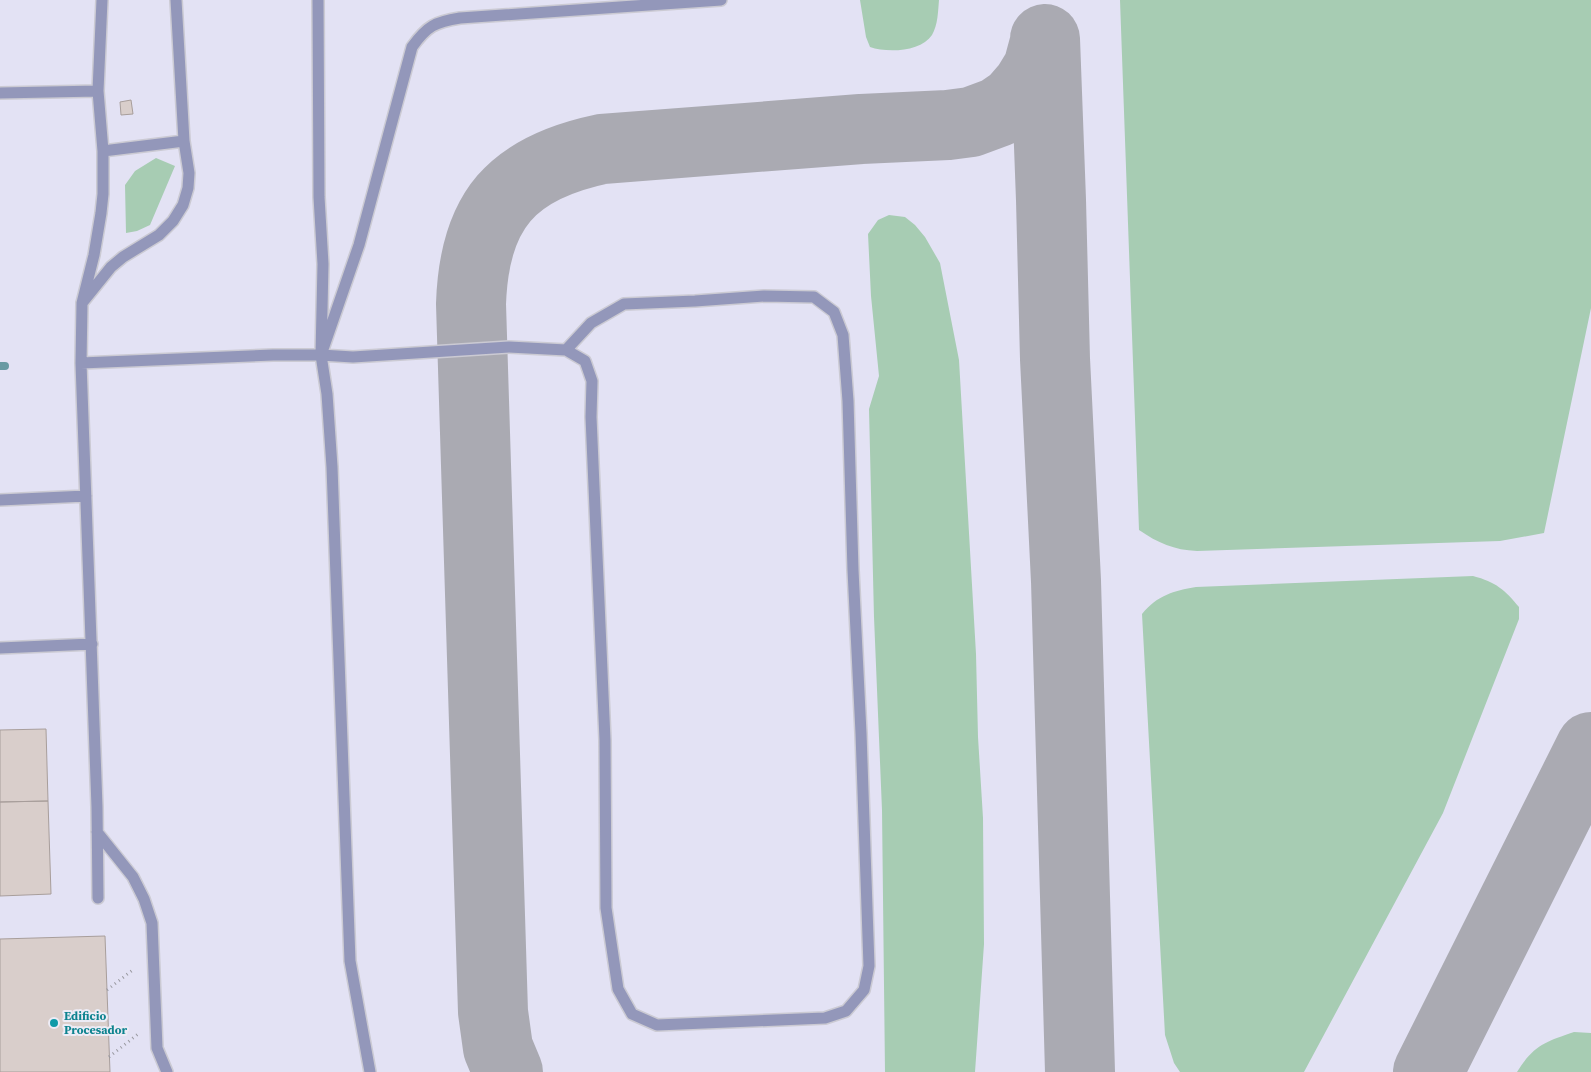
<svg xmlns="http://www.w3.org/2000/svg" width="1591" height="1072" font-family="'Source Serif 4',serif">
<rect width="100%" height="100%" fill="#edecf6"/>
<path fill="#e3e2f4" d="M 0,0 L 1591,0 L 1591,1072 L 0,1072 Z"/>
<path fill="#a7ccb3" d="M 860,0 L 939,0 C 938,11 938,25 932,35 C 921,52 887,53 870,47 L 866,37 Z
M 1120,0 L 1591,0 L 1591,308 L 1544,533 L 1500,541 L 1197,551 C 1174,550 1158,543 1139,530 Z
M 156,158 L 175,166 L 150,225 L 137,231 L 126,233 L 125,185 L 135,171 Z
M 889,215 L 905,217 L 915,225 L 925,237 L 940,263 L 959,360 L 976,654 L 978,737 L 983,818 L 984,944 L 975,1072 L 885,1072 L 882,810 L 874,617 L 869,409 L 879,376 L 871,296 L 868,234 L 878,220 Z
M 1473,576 C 1496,582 1505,590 1519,607 L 1519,619 L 1443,813 L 1304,1072 L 1180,1072 L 1174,1063 L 1165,1035 L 1142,614 C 1158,595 1173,591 1196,587 Z
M 1574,1032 L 1591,1033 L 1591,1072 L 1517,1072 C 1534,1045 1545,1042 1574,1032 Z"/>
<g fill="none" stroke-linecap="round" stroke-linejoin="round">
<path stroke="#699aa3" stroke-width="8" d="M 0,366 L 5,366"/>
<path stroke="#aaaab2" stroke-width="70" d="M 1045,39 L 1051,200 L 1055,359 L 1066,581 L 1080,1072
M 508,1072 L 498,1048 L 493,1012 L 471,304 C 474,210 512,168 602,149 L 861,129 L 948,125 L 971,122 L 998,112 L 1014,101 L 1027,86 L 1038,68 L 1045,42
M 1428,1072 L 1591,747"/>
</g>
<path fill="#d9cecb" stroke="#a89e9b" d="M 131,100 L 133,114 L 121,115 L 120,102 Z
M 46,729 L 48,801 L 0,802 L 0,730 Z
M 48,801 L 51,894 L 0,896 L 0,802 Z
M 105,936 L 110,1072 L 0,1072 L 0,939 Z"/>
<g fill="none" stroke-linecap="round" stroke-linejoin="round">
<defs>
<path id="service" d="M 102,0 L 98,91 L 103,151
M 318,0 L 319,197 L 323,264 L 321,355 L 327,394 L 332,467 L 350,961 L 370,1072
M 0,93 L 98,91
M 82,303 L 111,267 L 123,257 L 159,235 L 173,221 L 183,205 L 188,188 L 189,173 L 184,141 L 176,0
M 321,355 L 353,357 L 509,347 L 566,350 L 591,323 L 624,304 L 695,301 L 764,296 L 814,297 L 834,312 L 843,335 L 848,401 L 853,570 L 861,733 L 869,966 L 864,990 L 846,1011 L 825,1018 L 657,1025 L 632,1014 L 618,989 L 606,908 L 605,740 L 591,417 L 592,381 L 585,361 L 566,350
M 81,363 L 82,303 L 94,255 L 101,213 L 103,194 L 103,151 L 184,141
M 0,500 L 86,496
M 0,648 L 92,644
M 97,832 L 133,877 L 144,899 L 152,923 L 157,1048 L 167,1072
M 98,898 L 97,807 L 81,363 L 273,355 L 321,355 L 359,245 L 412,47 C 427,26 435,22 460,18 L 721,0"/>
</defs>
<use href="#service" stroke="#cbcad3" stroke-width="14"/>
<path stroke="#9999a0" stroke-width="3" stroke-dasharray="1 4" stroke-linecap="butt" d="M 107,990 L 134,969
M 109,1057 L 138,1034"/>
<use href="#service" stroke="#9397ba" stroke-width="11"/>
</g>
<circle fill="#0f9aa8" stroke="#edecf6" stroke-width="2" cx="54" cy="1023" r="5"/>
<g text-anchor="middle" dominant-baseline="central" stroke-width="4" stroke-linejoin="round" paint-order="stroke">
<g font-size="12" font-weight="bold" fill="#0d838f" stroke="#edecf6" text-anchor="start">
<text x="64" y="1016">Edificio<tspan x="64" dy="14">Procesador</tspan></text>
</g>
</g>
</svg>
